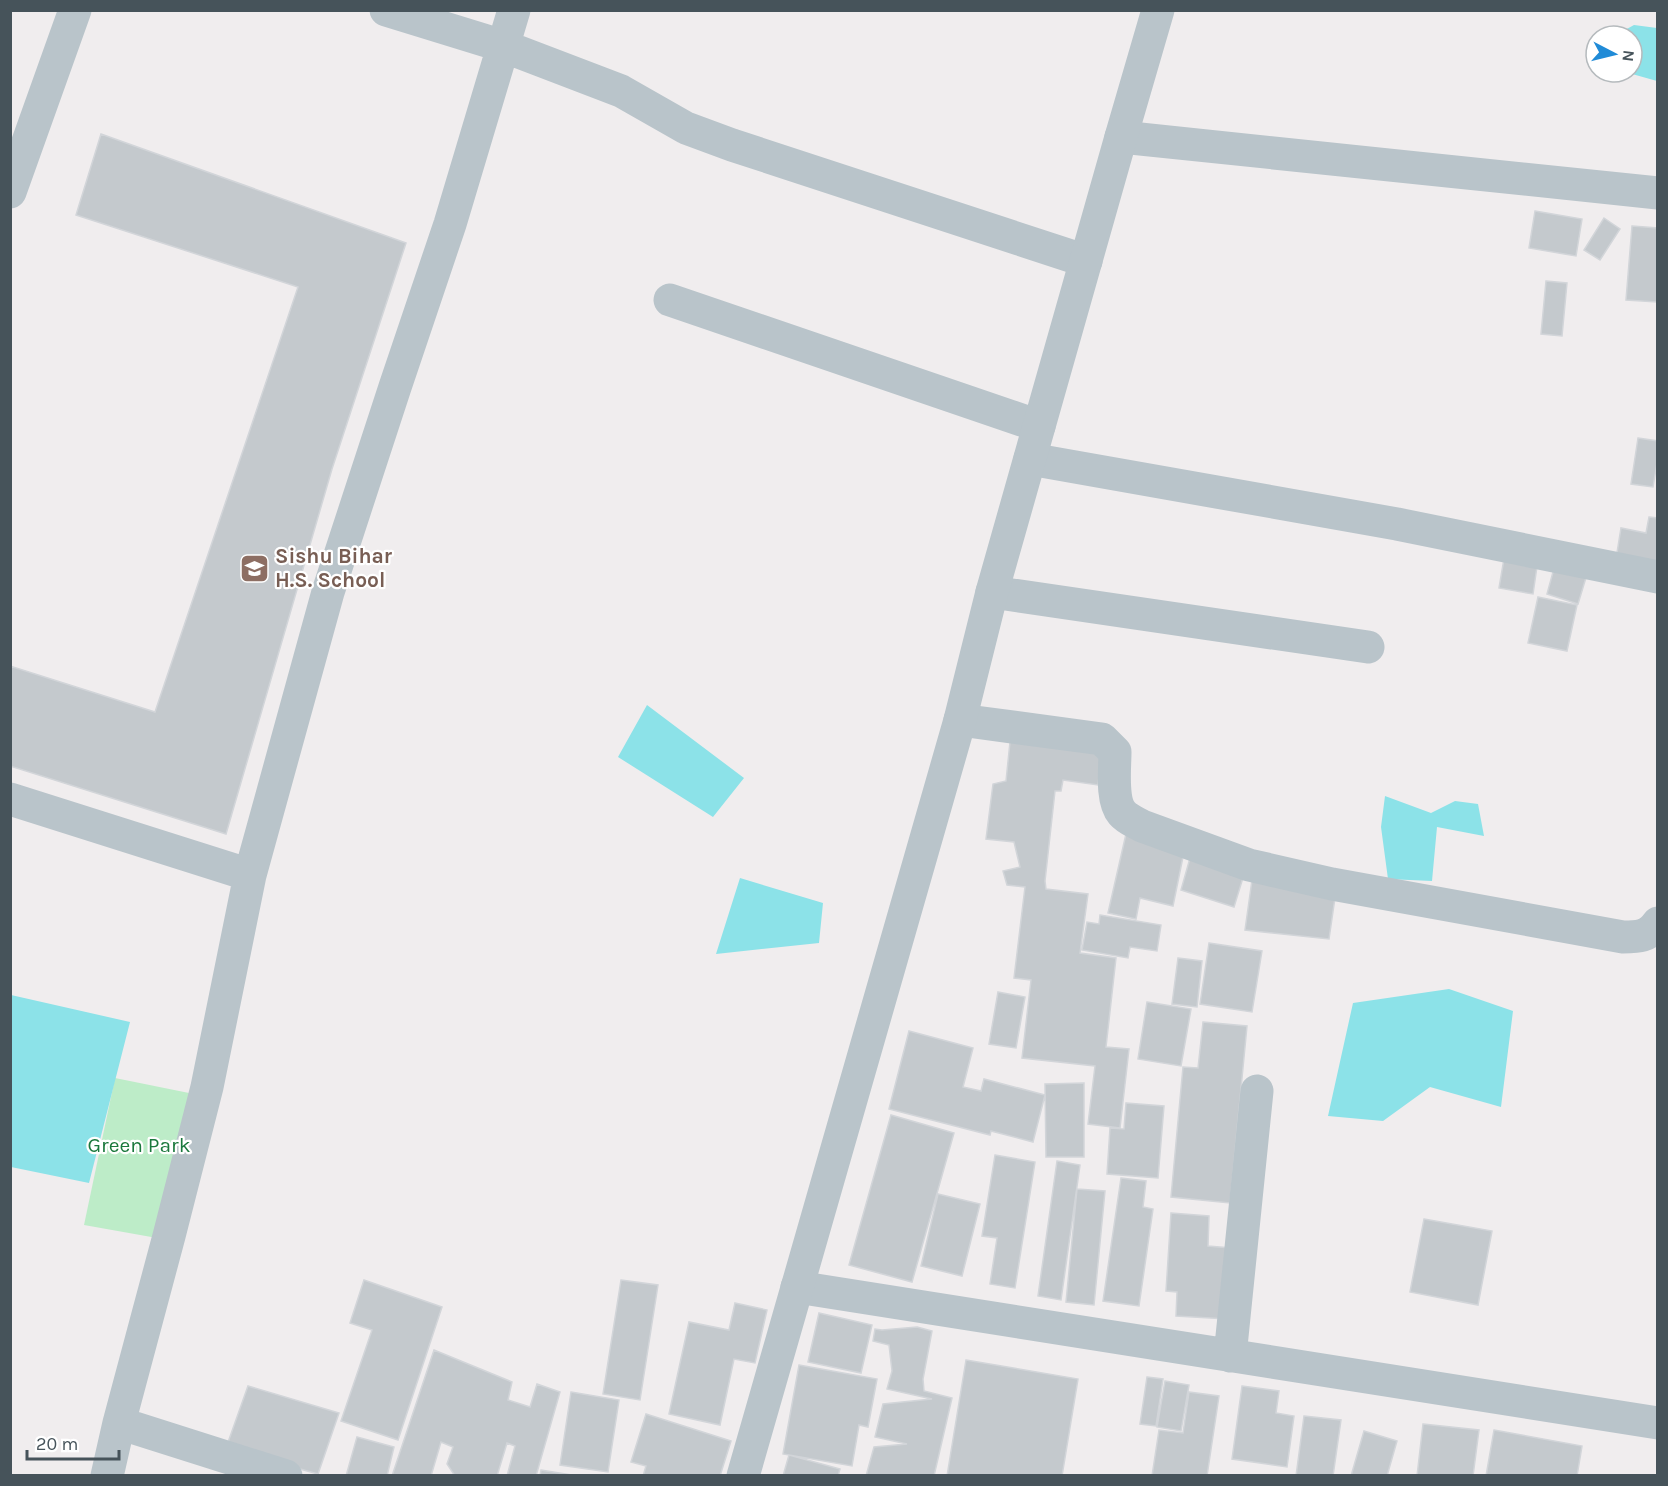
<svg xmlns="http://www.w3.org/2000/svg" width="1668" height="1486" font-family="Karla,sans-serif">
<rect width="100%" height="100%" fill="#f0edee"/>
<path fill="#bdecc8" d="M 115,1078 L 189,1093 L 157,1238 L 84,1225 Z"/>
<path fill="#8ce2e8" d="M 1634,25 L 1657,28 L 1657,81 L 1625,72 L 1632,72 L 1632,36 L 1614,36 Z
M 647,705 L 744,778 L 713,817 L 618,757 Z
M 1385,796 L 1431,813 L 1455,801 L 1478,804 L 1484,836 L 1437,827 L 1432,881 L 1388,879 L 1381,827 Z
M 740,878 L 823,903 L 819,943 L 716,954 Z
M 1449,989 L 1513,1011 L 1501,1107 L 1430,1087 L 1383,1121 L 1328,1116 L 1353,1003 Z
M 11,995 L 130,1022 L 89,1183 L 11,1167 Z"/>
<path fill="#c4c9cd" stroke="#d2d5d9" stroke-width="1.5" d="M 101,134 L 406,243 L 332,469 L 226,834 L 10,766 L 10,666 L 155,712 L 298,287 L 76,215 Z
M 1535,211 L 1582,219 L 1576,256 L 1529,248 Z
M 1604,218 L 1620,229 L 1600,260 L 1584,250 Z
M 1632,226 L 1658,228 L 1657,302 L 1626,300 Z
M 1546,281 L 1567,283 L 1562,336 L 1541,334 Z
M 1638,438 L 1658,441 L 1658,457 L 1653,487 L 1631,484 Z
M 1649,517 L 1658,518 L 1658,567 L 1616,559 L 1621,528 L 1646,533 Z
M 1507,541 L 1540,546 L 1533,594 L 1499,588 Z
M 1556,561 L 1588,571 L 1578,604 L 1547,594 Z
M 1538,597 L 1577,605 L 1567,651 L 1528,643 Z
M 1010,742 L 1102,752 L 1098,785 L 1063,780 L 1061,791 L 1055,791 L 1045,881 L 1046,889 L 1088,894 L 1080,953 L 1116,958 L 1106,1047 L 1129,1049 L 1120,1128 L 1088,1124 L 1095,1066 L 1022,1058 L 1031,980 L 1014,978 L 1025,887 L 1007,885 L 1003,871 L 1020,867 L 1014,842 L 986,839 L 993,784 L 1006,781 Z
M 1126,834 L 1185,847 L 1173,906 L 1140,898 L 1136,919 L 1108,913 Z
M 1192,851 L 1246,868 L 1234,907 L 1181,890 Z
M 1252,880 L 1336,891 L 1329,939 L 1245,930 Z
M 1100,915 L 1161,925 L 1157,951 L 1130,947 L 1128,958 L 1082,950 L 1087,922 L 1099,924 Z
M 1209,943 L 1262,951 L 1252,1012 L 1200,1004 Z
M 1178,958 L 1202,961 L 1197,1007 L 1172,1004 Z
M 998,992 L 1025,997 L 1016,1048 L 989,1044 Z
M 1147,1002 L 1191,1009 L 1181,1066 L 1138,1059 Z
M 1203,1022 L 1247,1026 L 1230,1203 L 1171,1197 L 1183,1067 L 1198,1068 Z
M 909,1031 L 973,1048 L 963,1087 L 981,1091 L 984,1079 L 1045,1095 L 1033,1142 L 991,1131 L 990,1135 L 889,1109 Z
M 1084,1083 L 1084,1157 L 1046,1157 L 1045,1084 Z
M 1126,1103 L 1164,1106 L 1158,1178 L 1107,1174 L 1110,1128 L 1124,1129 Z
M 891,1115 L 954,1133 L 912,1282 L 849,1265 Z
M 995,1155 L 1035,1162 L 1015,1288 L 990,1284 L 997,1238 L 982,1236 Z
M 1057,1161 L 1080,1165 L 1061,1300 L 1038,1296 Z
M 1121,1178 L 1146,1181 L 1143,1207 L 1153,1209 L 1139,1306 L 1103,1301 Z
M 1077,1189 L 1105,1191 L 1094,1305 L 1066,1302 Z
M 938,1194 L 980,1204 L 962,1276 L 921,1266 Z
M 1171,1213 L 1209,1216 L 1208,1246 L 1231,1248 L 1227,1319 L 1176,1316 L 1177,1292 L 1166,1291 Z
M 1424,1219 L 1492,1231 L 1478,1305 L 1410,1292 Z
M 364,1280 L 442,1307 L 398,1440 L 341,1421 L 372,1330 L 350,1323 Z
M 621,1280 L 658,1285 L 640,1400 L 603,1394 Z
M 735,1303 L 767,1310 L 755,1363 L 734,1359 L 720,1425 L 669,1414 L 689,1322 L 729,1330 Z
M 819,1313 L 872,1325 L 861,1373 L 808,1362 Z
M 917,1327 L 932,1331 L 923,1379 L 924,1391 L 952,1398 L 934,1476 L 866,1476 L 874,1447 L 907,1444 L 875,1437 L 883,1404 L 932,1399 L 887,1389 L 892,1371 L 889,1345 L 873,1341 L 875,1329 L 882,1330 Z
M 434,1350 L 512,1382 L 508,1400 L 530,1407 L 537,1384 L 560,1392 L 536,1476 L 507,1476 L 515,1446 L 507,1443 L 497,1476 L 455,1476 L 447,1464 L 453,1447 L 441,1442 L 431,1476 L 392,1476 Z
M 966,1360 L 1078,1379 L 1062,1476 L 947,1476 Z
M 799,1365 L 877,1379 L 868,1427 L 859,1425 L 852,1466 L 783,1454 Z
M 1147,1377 L 1163,1379 L 1156,1426 L 1140,1424 Z
M 1165,1381 L 1189,1385 L 1181,1431 L 1157,1427 Z
M 248,1386 L 339,1413 L 318,1474 L 226,1448 Z
M 1242,1386 L 1279,1391 L 1276,1413 L 1294,1416 L 1287,1467 L 1232,1459 Z
M 571,1392 L 619,1400 L 608,1472 L 560,1465 Z
M 1189,1392 L 1219,1396 L 1207,1476 L 1152,1476 L 1159,1430 L 1183,1433 Z
M 646,1414 L 731,1441 L 720,1476 L 643,1476 L 646,1466 L 631,1462 Z
M 1304,1416 L 1341,1420 L 1333,1476 L 1296,1476 Z
M 1423,1424 L 1479,1430 L 1473,1476 L 1417,1476 Z
M 1494,1430 L 1582,1446 L 1577,1476 L 1486,1476 Z
M 1364,1431 L 1397,1441 L 1387,1476 L 1351,1476 Z
M 357,1437 L 394,1447 L 387,1476 L 346,1476 Z
M 789,1455 L 840,1469 L 838,1476 L 783,1476 Z
M 541,1470 L 571,1475 L 571,1476 L 540,1476 Z"/>
<g fill="none" stroke-linecap="round" stroke-linejoin="round">
<path stroke="#b9c4ca" stroke-width="33" d="M 386,10 L 503,46 L 621,91 L 686,128 L 732,145 L 1086,261
M 1121,137 L 1658,193
M 10,192 L 75,10
M 670,300 L 1039,426
M 1030,459 L 1397,524 L 1658,577
M 992,592 L 1368,647
M 960,720 L 1102,739 L 1115,752 C 1115,768 1111,800 1122,813 C 1127,819 1135,822 1142,826 L 1249,865 L 1332,884 L 1623,937 C 1638,937 1648,937 1658,923
M 10,799 L 250,875
M 797,1287 L 1658,1423
M 1230,1356 L 1257,1091
M 119,1423 L 286,1476
M 107,1476 L 119,1423 L 169,1236 L 207,1087 L 250,875 L 328,592 L 395,387 L 450,224 L 514,10"/>
<path stroke="#b9c4ca" stroke-width="33" d="M 743,1476 L 960,720 L 992,592 L 1121,137 L 1158,10"/>
</g>
<defs>
<symbol id="school-square" viewBox="-11 -11 22 22"><rect x="-9" y="-9" width="18" height="18" rx="4" fill="#8d6e63" stroke="#fff"/><path d="M0-5L7-2L0 1L-7-2ZM-4 1L0 2.5L4 1V4Q0 6-4 4Z" fill="#fff"/></symbol>
</defs>
<g fill-rule="evenodd">
<use href="#school-square" x="238" y="552" width="33" height="33"/>
</g>
<g text-anchor="middle" dominant-baseline="central" stroke-width="4.5" stroke-linejoin="round" paint-order="stroke">
<g font-size="21" font-weight="bold" fill="#785e54" stroke="#fff" text-anchor="start">
<text x="275" y="556">Sishu Bihar<tspan x="275" dy="24">H.S. School</tspan></text>
</g>
<g font-size="21" fill="#1a783c" stroke="#fff">
<text x="139" y="1145">Green Park</text>
</g>
</g>
<rect width="1668" height="1486" fill="none" stroke="#46535a" stroke-width="24"/>
<g transform="translate(1614 54) rotate(97)"><circle r="28" fill="#ffffff" stroke="#b5babd" stroke-width="1.5"/>
<path d="M0-4.5L10 22L0 15L-10 22Z" fill="#208bd7"/>
<text y="-9" font-size="16" font-weight="bold" text-anchor="middle" fill="#46535a">N</text>
</g>
<path d="M27 1450v9h92v-9" fill="none" stroke="#46535a" stroke-width="3"/>
<text x="36" y="1450" font-size="18" fill="#46535a" stroke="#ffffff" stroke-width="4.5" paint-order="stroke">20 m</text>
</svg>
